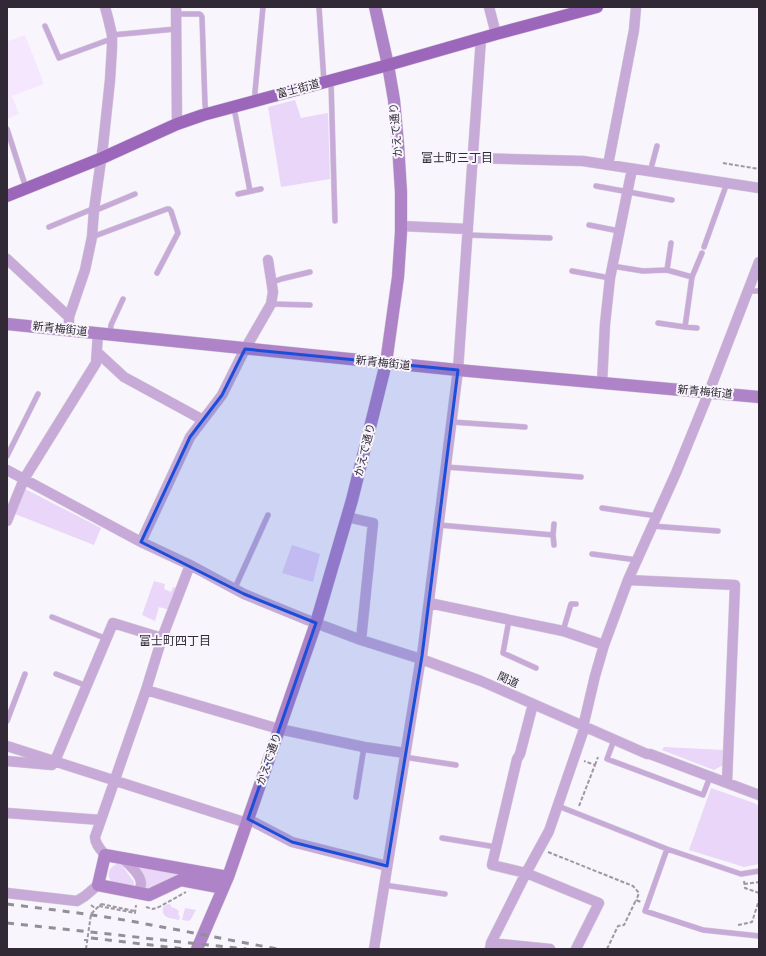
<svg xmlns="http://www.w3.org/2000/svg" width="766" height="956" font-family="'Varela Round','Noto Sans JP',sans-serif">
<rect width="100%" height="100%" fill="#f9f5fc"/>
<path fill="#f5e8fe" d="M 25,35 L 44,84 L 12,96 L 19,114 L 7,119 L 7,40 L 8,41 Z"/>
<path fill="#ead6f8" d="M 295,100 L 301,118 L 328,113 L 330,179 L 281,187 L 268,107 Z
M 25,489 L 101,528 L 94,545 L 15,514 Z
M 292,545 L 320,554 L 313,582 L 282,573 Z
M 154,581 L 165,584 L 164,589 L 171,592 L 173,587 L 177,588 L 170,610 L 159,607 L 155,621 L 142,615 Z
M 664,747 L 724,750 L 723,765 L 714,770 L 662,750 Z
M 711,788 L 754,803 L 759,806 L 759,864 L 744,867 L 689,850 Z
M 119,863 L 121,864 L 134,882 L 134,886 L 112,882 C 105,874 110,866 119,863 Z
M 137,866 L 199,877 L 148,891 L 144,889 C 148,880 142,874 137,866 Z
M 168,904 L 171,905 L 171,907 L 177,909 L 177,910 L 179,911 L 178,915 L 180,916 L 179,920 C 170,918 161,919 163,907 Z
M 185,908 L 196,910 L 191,919 L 189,921 L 182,920 Z"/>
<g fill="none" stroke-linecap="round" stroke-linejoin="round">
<defs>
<path id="lane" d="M 319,7 L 324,82
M 176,14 L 199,14 L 201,15 L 202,17 L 205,104 L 206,114
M 45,26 L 59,58 L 111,39
M 112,35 L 176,29
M 331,81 L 335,221
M 255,101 L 255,92 L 263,7
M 234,108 L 250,191
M 7,129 L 26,188
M 650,172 L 657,146
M 596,186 L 672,200
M 238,194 L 261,189
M 589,225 L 619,231
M 49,227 L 90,210 L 99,209 L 135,194
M 467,235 L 550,238
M 92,237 L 167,209 L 169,209 L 171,211 L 178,233 L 157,273
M 704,247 L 727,183
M 612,266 L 643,271 L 667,270 L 692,277
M 667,270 L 671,243
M 572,271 L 610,278
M 271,283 L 281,279 L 310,272
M 748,290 L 752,291 L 759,291
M 271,304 L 310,305
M 658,323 L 685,327 L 692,277 L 702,253
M 685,327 L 697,328
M 110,335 L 111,325 L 123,299
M 452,422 L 525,427
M 7,456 L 38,394
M 446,467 L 581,477
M 602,508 L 657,516
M 439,525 L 553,535
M 652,526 L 718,531
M 554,545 L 553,535 L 554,524
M 592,554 L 637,560
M 234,590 L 268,515
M 52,617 L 107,639
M 509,620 L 503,653 L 536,668
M 563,631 L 571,604 L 576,604
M 56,674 L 87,686
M 7,721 L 25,674
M 614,740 L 607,759 L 703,795 L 710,777
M 404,757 L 456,765
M 356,797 L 364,747
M 558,806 L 667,849 L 741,874 L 759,871
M 442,838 L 496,847
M 667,849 L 645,911 L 703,930 L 759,936
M 384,885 L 445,894"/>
<path id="street" d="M 176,7 L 177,124
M 489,7 L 496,34
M 472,158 L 583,161 L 759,188
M 608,165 L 634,30 L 636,7
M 401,226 L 468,229
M 7,259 L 69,317
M 69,330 L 69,317 L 85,270 L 92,237 L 94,210 L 103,146 L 110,80 L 112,47 L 112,35 L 108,18 L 105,7
M 97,352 L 124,377 L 203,420
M 602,383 L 605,324 L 610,278 L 632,169
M 7,470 L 141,542 L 190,565 L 244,594 L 305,619 L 361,640 L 421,659 L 481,681 L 647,754 L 650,754 L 759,795
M 347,517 L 373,523 L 361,640
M 7,521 L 24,479 L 96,363 L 98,333
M 141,542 L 190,437 L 222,395 L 245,349 L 271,304 L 273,292 L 268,260
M 628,580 L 735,585 L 727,782
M 429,603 L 563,631 L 604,645
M 146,690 L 279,729 L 364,747 L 405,753
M 533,704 L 520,754 L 517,759 L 492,865 L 526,873 L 599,903 L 576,949
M 7,746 L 247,823
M 7,761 L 52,765 L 55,761 L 113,623 L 162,638
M 7,813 L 101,820
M 248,819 L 292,842 L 387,866
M 105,855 C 101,850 95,844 95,837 L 146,690 L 162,638 L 190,565
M 122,858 C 129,864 145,878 140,888 C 139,889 137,892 136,893
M 7,893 L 77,901 L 85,896 L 98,885
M 491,943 L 550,949
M 374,949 L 420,663 L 422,656 L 458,370 L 481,38
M 490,949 L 491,943 L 526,873 L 549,831 L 583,732 L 583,727 L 595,676 L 604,645 L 628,580 L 676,473 L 709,392 L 759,262"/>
<path id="secondary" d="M 7,324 L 458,370 L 759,397
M 223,888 L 181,880 L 149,895 L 98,885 L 105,855 L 228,877
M 197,949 L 228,877 L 316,623 L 352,500 L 386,363 L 398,277 L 401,232 L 401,192 L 398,144 L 394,100 L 388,65 L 375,7"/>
<path id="primary" d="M 7,196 L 102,158 L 177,124 L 203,115 L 388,65 L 496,34 L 597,7"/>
</defs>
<use href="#lane" stroke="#d5d0d8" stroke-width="6"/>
<use href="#street" stroke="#d5d0d8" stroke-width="11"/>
<use href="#secondary" stroke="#d5d0d8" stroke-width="13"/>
<use href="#primary" stroke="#d5d0d8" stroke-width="13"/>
<path stroke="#9e98a1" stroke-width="2" stroke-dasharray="4 2" stroke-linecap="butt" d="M 723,163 L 759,169
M 595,765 L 598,757
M 579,806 L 595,765 L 584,761
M 548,852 L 633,886 L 639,893 L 636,901
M 744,881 L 745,888 L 759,893
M 744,884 L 759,882
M 101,904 L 135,911
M 91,905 L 96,909
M 99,906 L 135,913 L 136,905
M 146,907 L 153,909 L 159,907 L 186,892
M 738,925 L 752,922 L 759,900
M 84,940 L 87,940
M 607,949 L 618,926 L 624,925 L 636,900 L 641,902"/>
<use href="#lane" stroke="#c7aad8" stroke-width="5"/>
<use href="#street" stroke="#c7aad8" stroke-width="10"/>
<use href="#secondary" stroke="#ae83c8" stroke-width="12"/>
<use href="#primary" stroke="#9c66bb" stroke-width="12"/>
<path stroke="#948e98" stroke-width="3" stroke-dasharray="7 7" stroke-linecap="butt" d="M 7,904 C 54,910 100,915 146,924 C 190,932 234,941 278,949
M 7,923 L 246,949
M 91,938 L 185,949"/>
<path stroke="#9e98a1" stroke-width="2" stroke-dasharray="4 2" stroke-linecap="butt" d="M 86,949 L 91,914 L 101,904"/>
</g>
<path fill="#1d4ed8" fill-opacity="0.2" stroke="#1d4ed8" stroke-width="3" stroke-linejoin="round" d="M 245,349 L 458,370 L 422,656 L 387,866 L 292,842 L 248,819 L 316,623 L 244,594 L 141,542 L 190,437 L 222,395 Z"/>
<g text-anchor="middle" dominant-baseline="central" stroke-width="4" stroke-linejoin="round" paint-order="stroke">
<g font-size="11" fill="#312a36" stroke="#f9f5fc">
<text transform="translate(298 89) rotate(-15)">富士街道</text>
<text transform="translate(396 130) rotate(-95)">かえで通り</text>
<text transform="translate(60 329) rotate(6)">新青梅街道</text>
<text transform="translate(383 363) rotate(6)">新青梅街道</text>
<text transform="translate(705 392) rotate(5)">新青梅街道</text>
<text transform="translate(365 450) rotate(-76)">かえで通り</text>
<text transform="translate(508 680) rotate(24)">関道</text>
<text transform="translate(269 759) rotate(-71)">かえで通り</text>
</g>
<g font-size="12" fill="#312a36" stroke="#f9f5fc">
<text x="457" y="158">富士町三丁目</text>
<text x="175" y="641">富士町四丁目</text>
</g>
</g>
<rect width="766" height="956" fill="none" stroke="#312a36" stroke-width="16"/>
</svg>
